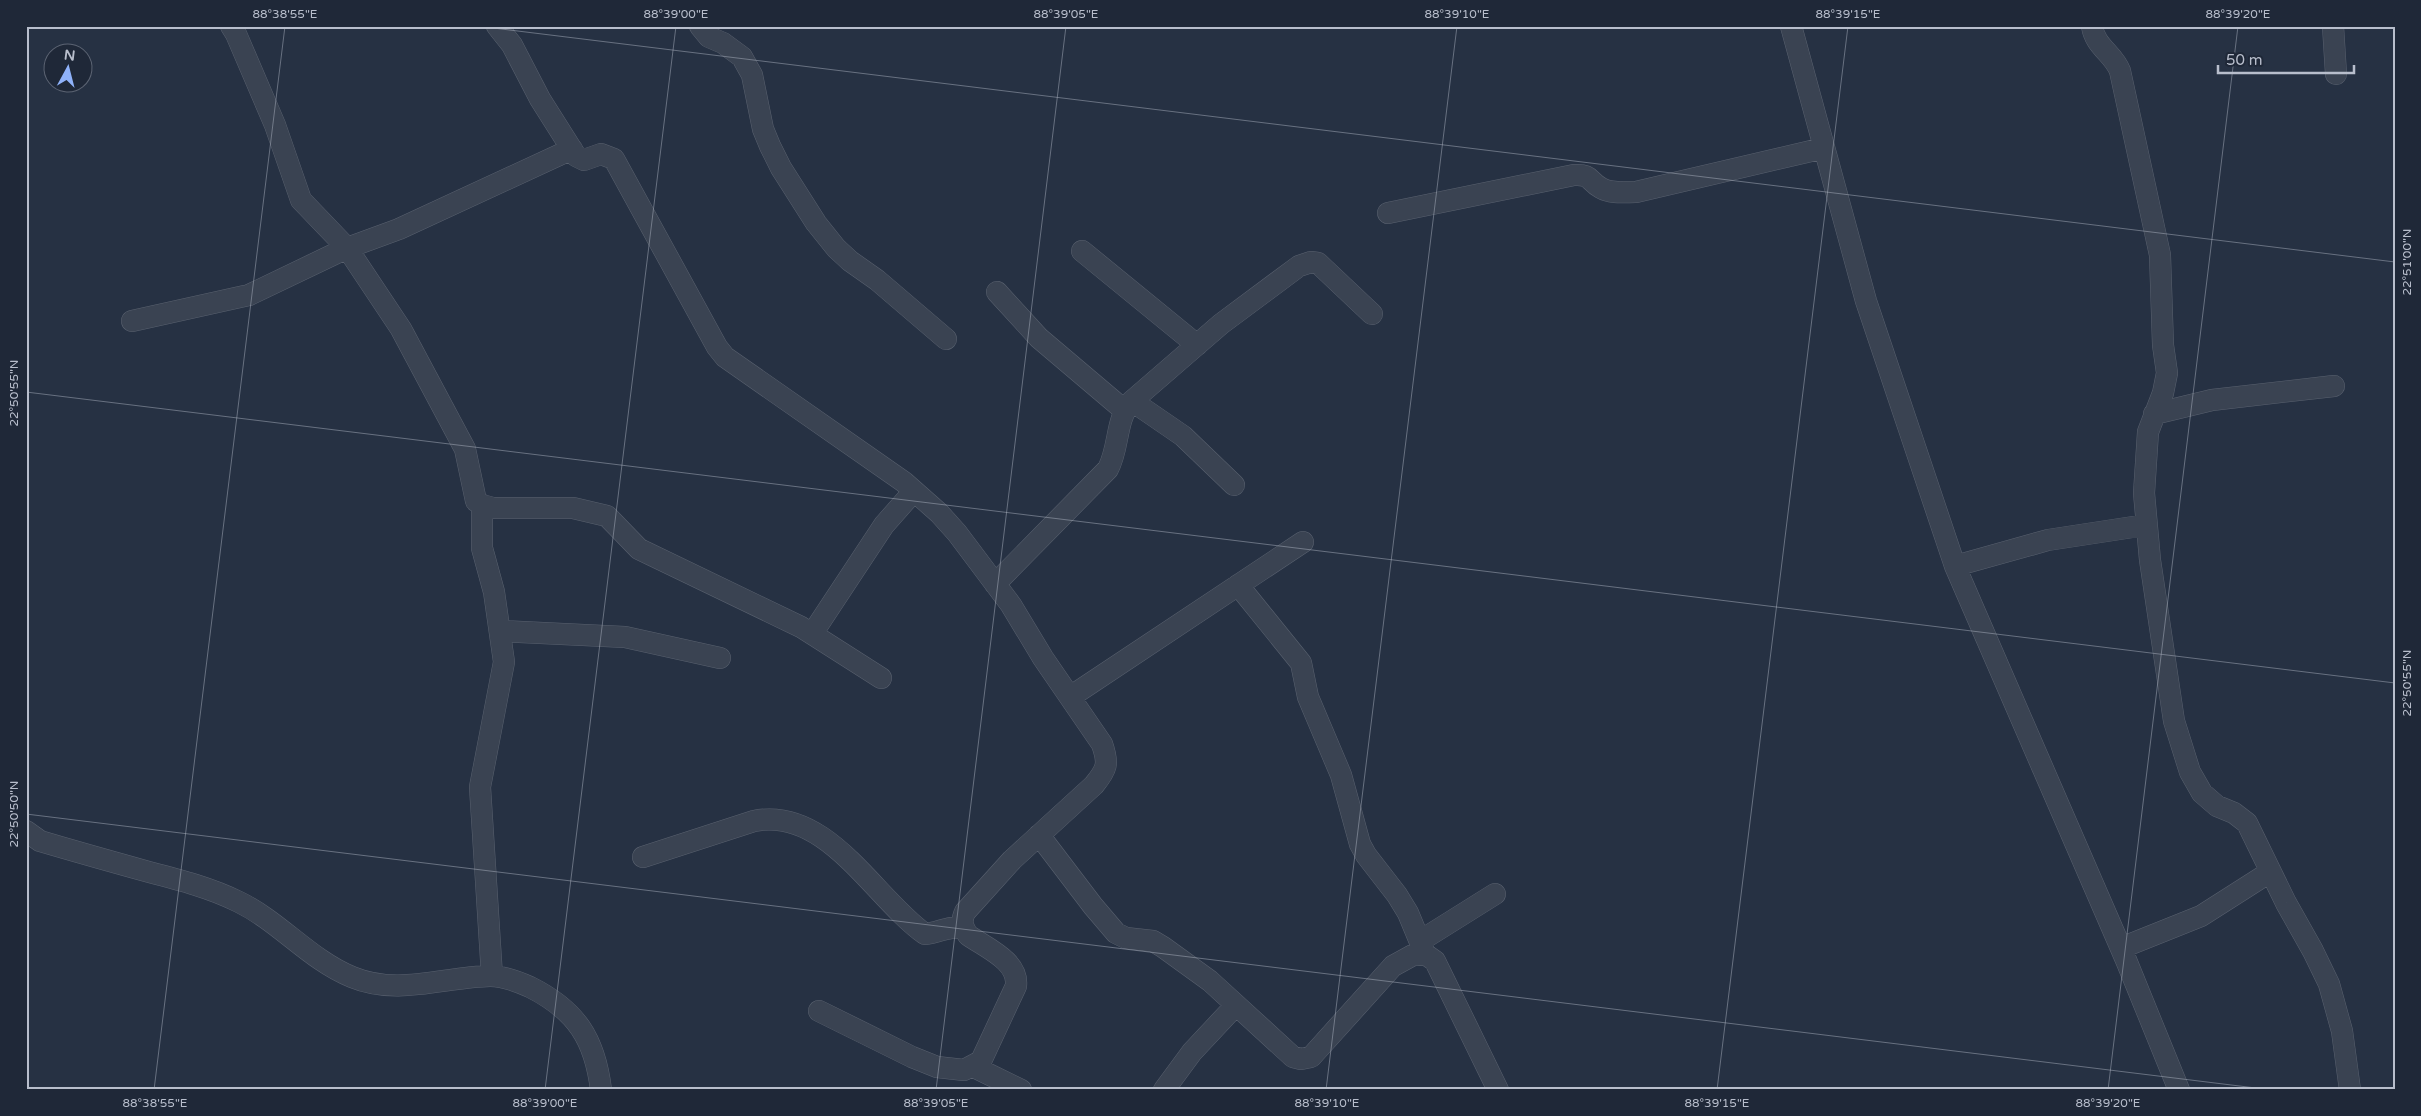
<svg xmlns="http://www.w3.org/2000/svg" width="2421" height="1116" font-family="'Varela Round',sans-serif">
<rect width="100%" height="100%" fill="#263143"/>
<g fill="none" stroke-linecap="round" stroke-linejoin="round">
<defs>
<path id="minor" d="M 231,26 L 236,34 L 275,125 L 301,200 L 347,248 L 401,329 L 465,449 L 476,501 L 482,505 L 493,508 L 573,508 L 607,516 L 639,549 L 801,627 L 881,678
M 497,26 L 512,45 L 540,99 L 576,156 L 584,160 L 601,154 L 614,159 L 717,347 L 725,357 L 904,482 L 939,513 L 957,533 L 1011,605 L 1043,658 L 1102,744 C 1109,764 1107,769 1094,785 L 1012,860 L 965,912 C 961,921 962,926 968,935 C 986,948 1019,961 1016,986 L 981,1061 L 964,1070 L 937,1067 L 912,1057 L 819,1011
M 700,26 L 709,37 L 723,43 L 742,57 L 752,75 L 763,129 L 770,146 L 781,168 L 816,223 L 836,248 L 850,261 L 877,280 L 946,339
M 1791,26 L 1866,301 L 1955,566 L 2126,960 L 2179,1090
M 2092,26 C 2095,47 2113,53 2120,71 L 2160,255 L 2163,345 L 2167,373 L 2163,393 L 2148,432 L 2144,493 L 2150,560 L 2174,721 L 2190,772 L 2202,793 L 2217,806 L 2234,813 L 2247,823 L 2286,903 L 2313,951 L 2329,984 L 2342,1031 L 2350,1090
M 2333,26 L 2336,74
M 1388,213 L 1574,175 C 1592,174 1588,181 1601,188 C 1611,194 1625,192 1636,192 L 1824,148
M 1082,251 L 1197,345
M 997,292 L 1039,338 L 1124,410
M 132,321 L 249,295 L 347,248 L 399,229 L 572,149
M 1132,401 L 1183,436 L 1234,485
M 2154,414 L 2212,400 L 2334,386
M 482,505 L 482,548 L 494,592 L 504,662 L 480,787 L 492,976
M 1955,566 L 2048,540 L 2146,525
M 995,584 L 1108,469 C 1120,446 1115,419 1132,401 L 1221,324 L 1299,266 L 1311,262 L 1318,263 L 1372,314
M 1238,585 L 1301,663 L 1308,697 L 1341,775 L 1360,844 L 1366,855 L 1397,895 L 1408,913 L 1425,954
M 500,631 L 625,637 L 720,658
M 812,634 L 884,525 L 914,491
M 1070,697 L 1303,542
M 26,831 L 40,841 C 77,852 113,862 149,872 C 180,880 211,888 239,902 C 280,922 310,960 352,977 C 397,996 444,977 490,976 C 503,976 519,982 530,987 C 576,1010 595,1039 601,1090
M 1039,835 L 1093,906 L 1116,933 L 1126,938 L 1153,941 L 1163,947 L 1210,981 L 1293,1057 L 1301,1059 L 1311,1057 L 1393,966 L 1413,955 L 1425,954 L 1435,961 L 1498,1090
M 643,857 L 754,821 C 827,806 874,898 925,934 C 939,933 949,925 963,928
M 1420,941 L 1495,894
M 2121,948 L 2201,916 L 2270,872
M 974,1067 L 1021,1090
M 1164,1090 L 1192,1052 L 1236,1005"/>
</defs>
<use href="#minor" stroke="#59616f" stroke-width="22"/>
<use href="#minor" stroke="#3a4352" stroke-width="21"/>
</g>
<path fill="none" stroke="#b8becc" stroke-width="1" stroke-opacity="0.45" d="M 477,26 L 2395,262M 26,392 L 2395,683M 26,814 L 2272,1090M 154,1090 L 285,26M 545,1090 L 676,26M 936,1090 L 1066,26M 1326,1090 L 1457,26M 1717,1090 L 1848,26M 2108,1090 L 2238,26"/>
<rect width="2421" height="1116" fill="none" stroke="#1f2838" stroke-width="55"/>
<g transform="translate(68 68) rotate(7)"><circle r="24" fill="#1f2838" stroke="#5c6473"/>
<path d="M0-4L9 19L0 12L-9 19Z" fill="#8fb2fa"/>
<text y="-8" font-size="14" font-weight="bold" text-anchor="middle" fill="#b8becc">N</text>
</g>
<path d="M2218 65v8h136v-8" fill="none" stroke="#b8becc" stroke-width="2.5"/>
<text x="2226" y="65" font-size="15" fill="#b8becc" stroke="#1f2838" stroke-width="4" paint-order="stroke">50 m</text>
<rect x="28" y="28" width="2366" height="1060" fill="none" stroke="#b8becc" stroke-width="2"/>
<g font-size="12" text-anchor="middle" fill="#b8becc">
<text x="285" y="18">88°38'55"E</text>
<text x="676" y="18">88°39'00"E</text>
<text x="1066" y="18">88°39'05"E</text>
<text x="1457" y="18">88°39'10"E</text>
<text x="1848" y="18">88°39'15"E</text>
<text x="2238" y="18">88°39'20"E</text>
<text transform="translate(2407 262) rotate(-90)" y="4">22°51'00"N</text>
<text transform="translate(14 393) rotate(-90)" y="4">22°50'55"N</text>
<text transform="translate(2407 683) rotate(-90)" y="4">22°50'55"N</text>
<text transform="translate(14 814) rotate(-90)" y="4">22°50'50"N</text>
<text x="155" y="1107">88°38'55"E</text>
<text x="545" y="1107">88°39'00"E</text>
<text x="936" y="1107">88°39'05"E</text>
<text x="1327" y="1107">88°39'10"E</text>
<text x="1717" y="1107">88°39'15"E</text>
<text x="2108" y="1107">88°39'20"E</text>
</g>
</svg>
